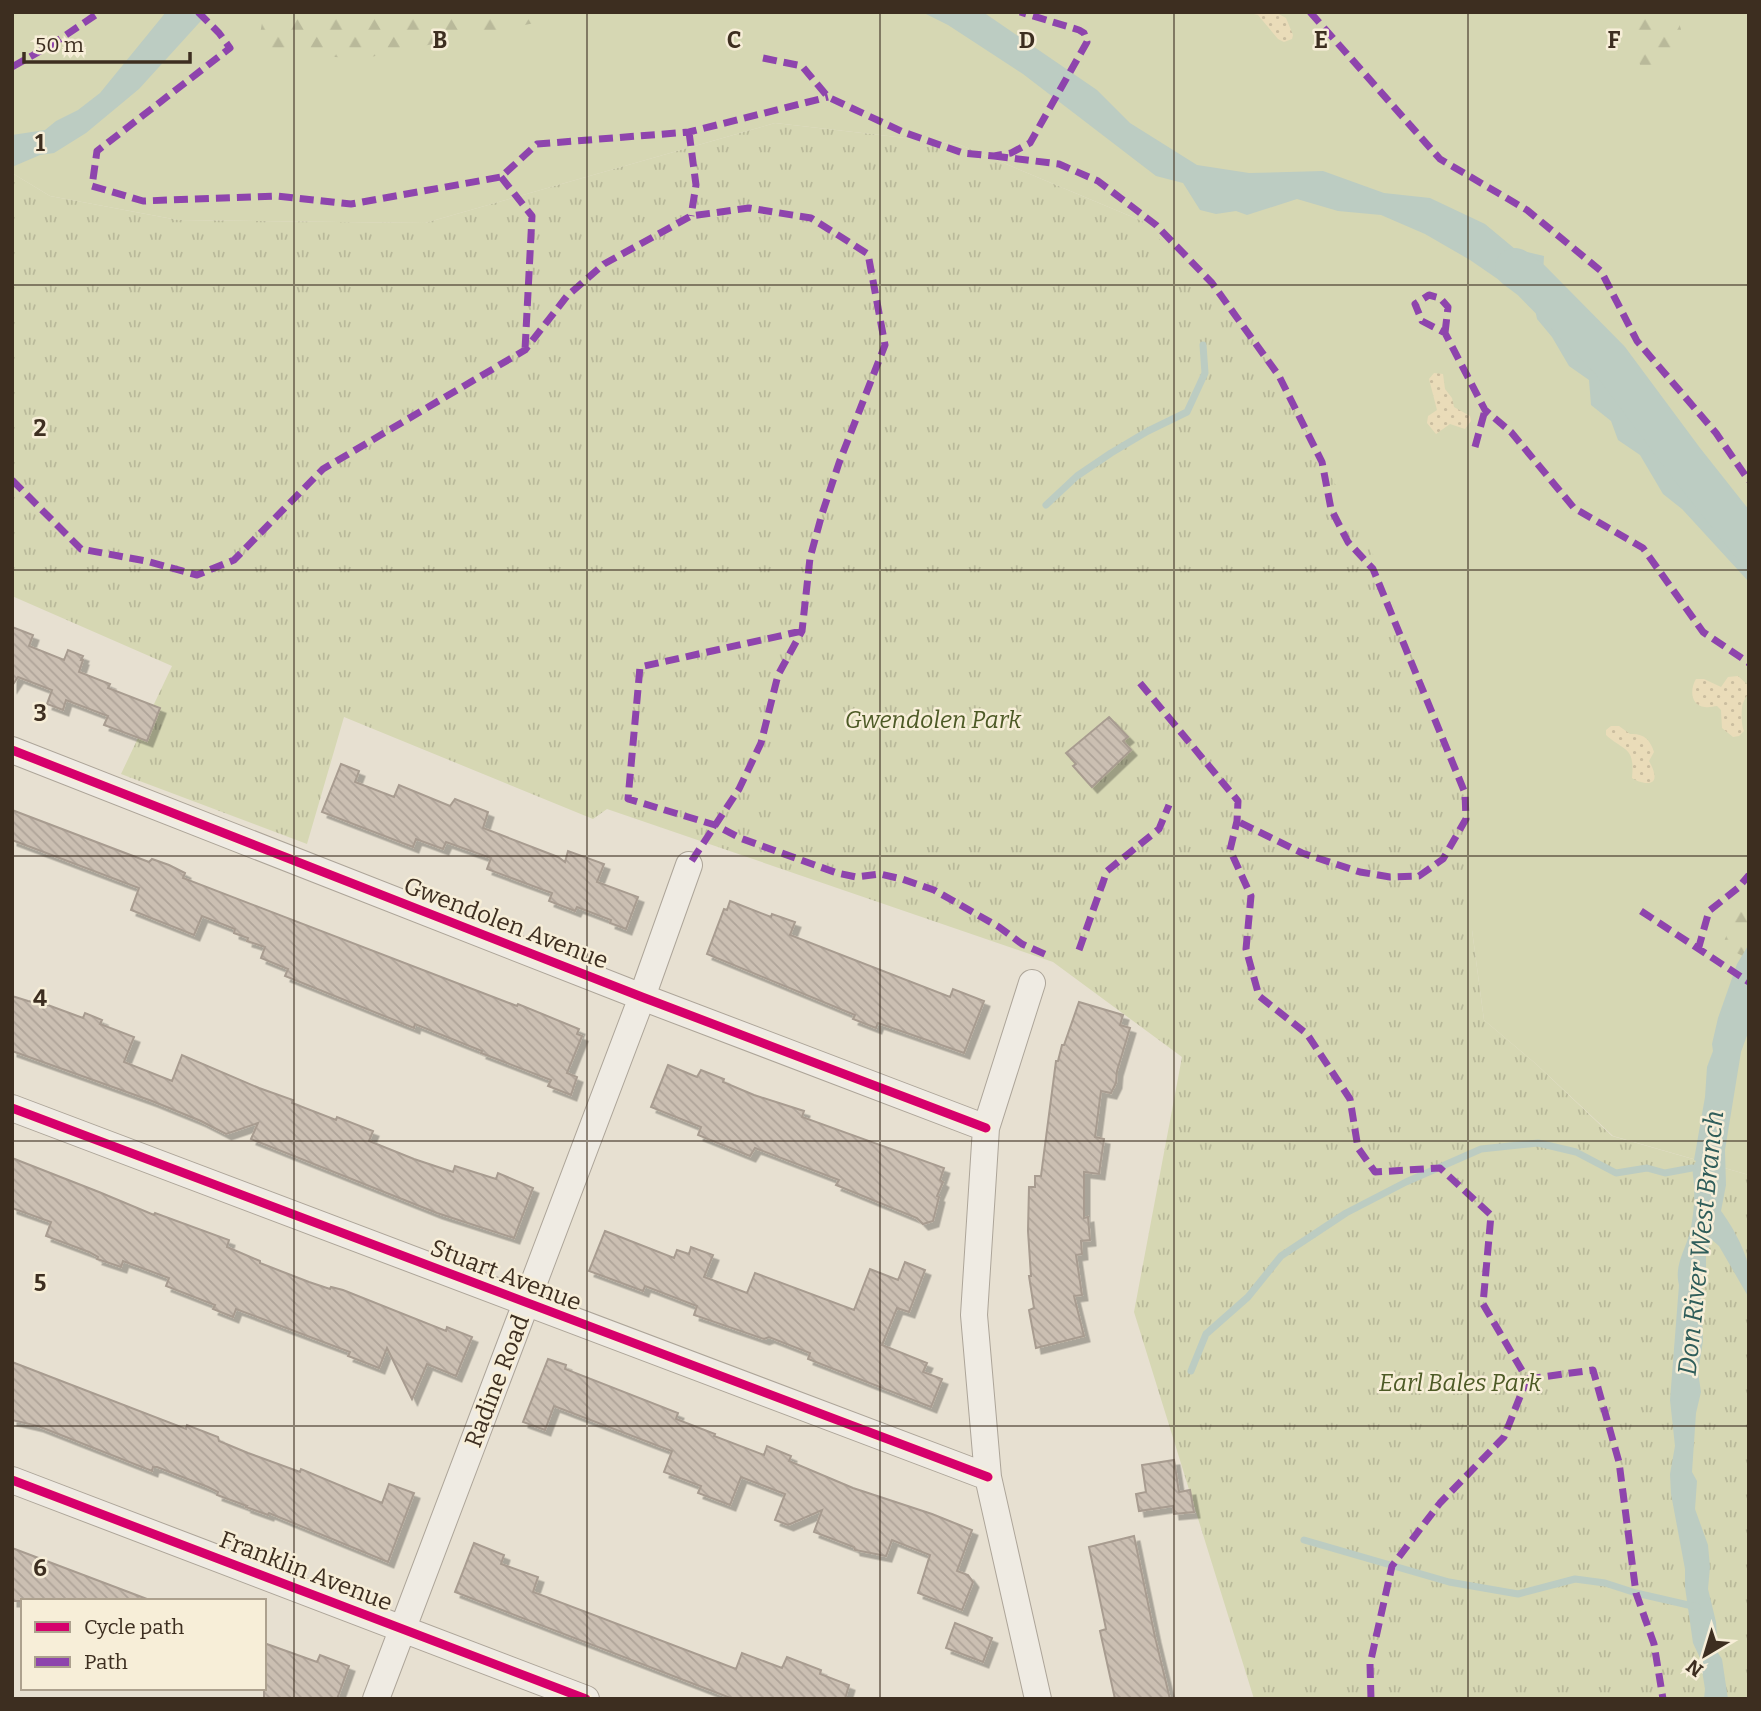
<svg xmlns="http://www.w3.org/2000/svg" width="1761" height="1711" font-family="Bitter,serif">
<defs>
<pattern id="forest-firs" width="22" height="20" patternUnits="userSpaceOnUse" patternTransform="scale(1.75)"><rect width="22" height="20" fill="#d6d7b3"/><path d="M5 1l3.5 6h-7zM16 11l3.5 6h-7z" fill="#b9b99a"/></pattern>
<pattern id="sand-dots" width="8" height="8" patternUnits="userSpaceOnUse" patternTransform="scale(1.75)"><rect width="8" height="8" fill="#eadcb9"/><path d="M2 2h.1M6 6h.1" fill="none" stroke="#cabd9f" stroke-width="1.8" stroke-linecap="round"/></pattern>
<pattern id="park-tufts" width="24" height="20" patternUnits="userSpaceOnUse" patternTransform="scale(1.75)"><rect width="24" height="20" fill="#d6d7b3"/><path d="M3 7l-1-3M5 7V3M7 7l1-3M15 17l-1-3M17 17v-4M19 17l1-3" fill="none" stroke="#b9b99a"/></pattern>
<pattern id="building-back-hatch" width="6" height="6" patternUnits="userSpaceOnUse" patternTransform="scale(1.75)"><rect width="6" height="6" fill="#cbbfb2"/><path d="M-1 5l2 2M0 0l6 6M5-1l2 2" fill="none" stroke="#afa499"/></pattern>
<filter id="shadow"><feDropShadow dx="5.5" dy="5.5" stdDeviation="0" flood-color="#0004"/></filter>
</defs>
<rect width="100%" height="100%" fill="#e7e0d1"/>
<path fill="#d6d7b3" d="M 12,12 L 1749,12 L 1749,1175 L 1613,1136 L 1535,1063 L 1484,1020 L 1472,930 L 1142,221 L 958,144 L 775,123 L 425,223 L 178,220 L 50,196 L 12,173 Z"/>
<path fill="url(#forest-firs)" d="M 264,12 L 587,12 L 361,59 L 257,51 Z
M 1615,12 L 1676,12 L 1687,51 L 1646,79 L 1625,29 Z
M 1749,884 L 1749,944 L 1743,956 L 1722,946 Z"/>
<path fill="url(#sand-dots)" d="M 1245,12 L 1275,12 L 1286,18 L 1293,35 L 1292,39 L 1284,42 L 1278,39 L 1258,15 Z
M 1434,373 L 1443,374 L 1445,389 L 1452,398 L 1454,407 L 1470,416 L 1471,421 L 1465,429 L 1450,424 L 1436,434 L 1427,423 L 1428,416 L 1437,410 L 1429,379 Z
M 1738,676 L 1749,686 C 1749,695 1746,696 1743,703 C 1741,709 1741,725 1744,731 L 1739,736 L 1733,737 L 1722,728 L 1721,710 L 1717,706 C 1713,706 1709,708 1705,707 C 1690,705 1690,689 1696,679 L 1704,679 L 1721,687 L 1728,677 Z
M 1611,726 L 1619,726 L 1630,734 C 1643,733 1650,739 1654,752 L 1649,761 C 1651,765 1653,768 1654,773 C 1658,788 1639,783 1632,778 C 1635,746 1625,752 1606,735 L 1606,730 Z"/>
<path fill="url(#park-tufts)" d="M 775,123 L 958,144 L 1142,221 L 1261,346 L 1376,560 L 1464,787 L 1472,930 L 1484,1020 L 1535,1063 L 1612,1136 L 1749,1175 L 1749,1699 L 1254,1699 L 1134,1312 L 1182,1057 L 1053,962 L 607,809 L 593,819 L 344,717 L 307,844 L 121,774 L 172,666 L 12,596 L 12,173 L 50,196 L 178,220 L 425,223 Z"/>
<path fill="#bcccc2" d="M 166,12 L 209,12 L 139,89 L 86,133 L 54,153 L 40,155 L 12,167 L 12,135 L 45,130 L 56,121 L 78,110 L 100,93 Z
M 922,12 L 983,12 L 1097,90 L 1130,123 L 1197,165 L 1249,173 L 1323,171 L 1384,193 L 1430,198 L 1485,224 L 1515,249 L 1544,256 L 1543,273 L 1552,279 L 1548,289 L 1558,311 L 1583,344 L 1670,420 L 1693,476 L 1725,497 L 1749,536 L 1749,582 L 1682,509 L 1663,494 L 1640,455 L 1618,440 L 1611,421 L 1591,405 L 1589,380 L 1569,366 L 1552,337 L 1537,319 L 1534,304 L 1470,260 L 1425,234 L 1381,215 L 1338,211 L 1297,199 L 1247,215 L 1236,211 L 1216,214 L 1200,210 L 1183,183 L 1156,176 L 1023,74 L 948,25 Z
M 1749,944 L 1749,1030 L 1741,1052 L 1725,1150 L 1726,1185 L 1721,1211 C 1731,1224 1745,1249 1748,1265 C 1751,1275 1749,1288 1749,1298 L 1719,1246 L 1712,1240 L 1706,1253 L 1706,1271 L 1701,1295 L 1703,1341 L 1698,1372 L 1701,1392 L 1696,1413 L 1692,1472 L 1697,1481 L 1695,1509 L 1708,1545 L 1710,1567 L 1708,1589 L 1716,1622 L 1718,1653 L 1722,1659 L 1728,1699 L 1704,1699 L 1705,1689 L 1700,1658 L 1693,1643 L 1685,1587 L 1685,1569 L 1671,1494 L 1670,1474 L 1675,1446 L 1670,1400 L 1679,1285 C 1674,1265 1685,1251 1690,1232 C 1693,1219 1695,1201 1694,1187 C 1694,1176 1690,1170 1696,1161 L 1694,1160 L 1705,1097 L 1707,1067 L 1713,1051 L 1712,1044 L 1718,1018 L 1737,964 Z"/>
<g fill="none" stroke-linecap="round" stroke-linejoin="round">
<path stroke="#bcccc2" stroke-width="7" d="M 1046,505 L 1077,476 L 1111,453 L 1148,431 L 1187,412 L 1205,373 L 1203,345
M 1191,1371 L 1206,1334 L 1248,1297 L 1281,1256 L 1346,1213 L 1406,1182 L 1481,1149 L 1538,1143 L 1576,1152 L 1616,1173 L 1647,1168 L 1665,1173 L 1692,1168
M 1304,1540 L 1449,1582 L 1518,1594 L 1575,1579 L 1605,1583 L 1636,1593 L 1697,1607"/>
<path stroke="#bcccc2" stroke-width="40" d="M 1515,268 L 1531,280 L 1609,359 L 1684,460 L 1749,542"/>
</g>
<path fill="url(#building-back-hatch)" stroke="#a89c90" stroke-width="2" filter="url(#shadow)" d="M 12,627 L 33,635 L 29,646 L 64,660 L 68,650 L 83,656 L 81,660 L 83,660 L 79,672 L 110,684 L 108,688 L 160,708 L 147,741 L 104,725 L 108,716 L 66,700 L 63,710 L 47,704 L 52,690 L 18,677 L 12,686 Z
M 1109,717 L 1128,737 L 1123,741 L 1131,750 L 1092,787 L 1073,766 L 1076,764 L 1066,753 Z
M 341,764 L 359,771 L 355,782 L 394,797 L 399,785 L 450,806 L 455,799 L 488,812 L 483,828 L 558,857 L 565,862 L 568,851 L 604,864 L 597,882 L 638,897 L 626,929 L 610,923 L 611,920 L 577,907 L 575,911 L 549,901 L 552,893 L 487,869 L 491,858 L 446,842 L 443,849 L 416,839 L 413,847 L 322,812 Z
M 12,810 L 149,862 L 152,859 L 169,865 L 185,873 L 183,878 L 517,1006 L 518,1004 L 579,1029 L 577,1034 L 582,1036 L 567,1073 L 577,1077 L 571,1095 L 548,1086 L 551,1080 L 481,1053 L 482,1051 L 415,1024 L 414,1028 L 285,976 L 288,969 L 261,958 L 265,947 L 247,941 L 248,938 L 234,933 L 235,929 L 202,916 L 194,935 L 131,910 L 139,888 L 12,840 Z
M 730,901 L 771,917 L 772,914 L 795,922 L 790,935 L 950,997 L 953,989 L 984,1001 L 964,1053 L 878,1023 L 876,1028 L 853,1019 L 855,1015 L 707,954 L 724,909 L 727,910 Z
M 12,996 L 28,1001 L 45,1004 L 83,1018 L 85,1013 L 102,1020 L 100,1024 L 134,1037 L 124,1062 L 172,1081 L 182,1055 L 259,1088 L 293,1100 L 292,1103 L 336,1120 L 337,1117 L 373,1131 L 369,1141 L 414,1159 L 453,1172 L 455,1166 L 496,1179 L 498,1173 L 533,1188 L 514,1238 L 437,1213 L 251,1139 L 258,1123 L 226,1134 L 201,1121 L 152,1101 L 12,1051 Z
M 1079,1002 L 1123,1015 L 1120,1025 L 1130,1028 L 1117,1071 L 1116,1083 L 1111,1093 L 1101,1091 L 1095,1137 L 1104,1139 L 1099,1174 L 1084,1172 L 1084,1218 L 1088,1217 L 1090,1240 L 1081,1241 L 1082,1254 L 1076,1255 L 1082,1295 L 1074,1296 L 1084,1336 L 1036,1348 L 1029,1310 L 1034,1308 L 1029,1276 L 1031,1276 L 1028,1231 L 1029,1187 L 1035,1187 L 1035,1176 L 1041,1176 L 1056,1061 L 1058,1061 L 1062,1045 L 1064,1045 Z
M 668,1065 L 697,1077 L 701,1070 L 724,1079 L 723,1082 L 754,1095 L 804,1111 L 802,1117 L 944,1168 L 940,1180 L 943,1182 L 937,1196 L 939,1197 L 933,1221 L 923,1224 L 917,1218 L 836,1185 L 839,1180 L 755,1148 L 750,1156 L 698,1135 L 701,1127 L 651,1107 Z
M 12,1158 L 99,1192 L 154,1215 L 155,1213 L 229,1240 L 227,1247 L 260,1261 L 260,1263 L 309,1282 L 330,1289 L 331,1287 L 343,1290 L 446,1331 L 447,1327 L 472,1337 L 456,1376 L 427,1364 L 412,1399 L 387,1348 L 379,1368 L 348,1356 L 350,1352 L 236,1309 L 233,1317 L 213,1309 L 215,1305 L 166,1286 L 169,1278 L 123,1261 L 121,1267 L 97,1259 L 98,1257 L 89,1252 L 46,1236 L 51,1222 L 12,1208 Z
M 605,1231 L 674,1258 L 677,1250 L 689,1254 L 691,1247 L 713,1255 L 704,1277 L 747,1293 L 755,1273 L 854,1310 L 870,1269 L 898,1280 L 905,1262 L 925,1270 L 909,1312 L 897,1308 L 882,1345 L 927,1363 L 923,1372 L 942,1379 L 931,1407 L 808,1359 L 810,1353 L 769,1337 L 764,1339 L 694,1315 L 697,1306 L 645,1286 L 643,1291 L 589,1271 Z
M 548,1359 L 566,1365 L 565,1369 L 678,1413 L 676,1419 L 715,1434 L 714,1436 L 764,1455 L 767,1446 L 791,1456 L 789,1461 L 853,1488 L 932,1514 L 972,1530 L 957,1571 L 968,1575 L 973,1582 L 962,1610 L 918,1593 L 930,1555 L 892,1540 L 886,1556 L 855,1550 L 854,1547 L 814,1532 L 822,1510 L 788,1525 L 775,1520 L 785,1494 L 741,1477 L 730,1505 L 698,1493 L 701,1486 L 664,1472 L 672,1451 L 554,1406 L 545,1430 L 523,1422 Z
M 12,1362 L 186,1429 L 187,1425 L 218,1437 L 219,1441 L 248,1453 L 300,1472 L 301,1469 L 382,1503 L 389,1484 L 414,1493 L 388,1562 L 269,1513 L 268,1515 L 246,1507 L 247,1506 L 217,1495 L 218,1492 L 208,1487 L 157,1467 L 153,1467 L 152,1471 L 38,1426 L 12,1420 Z
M 1174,1460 L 1179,1492 L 1190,1490 L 1194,1512 L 1174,1514 L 1173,1506 L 1139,1511 L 1136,1494 L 1146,1492 L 1142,1465 Z
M 1134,1536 L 1155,1637 L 1170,1699 L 1115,1699 L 1100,1631 L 1106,1629 L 1089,1547 Z
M 474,1543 L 504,1555 L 501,1564 L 538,1577 L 533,1592 L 736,1669 L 742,1653 L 782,1668 L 787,1657 L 821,1670 L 820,1674 L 849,1685 L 845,1699 L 733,1699 L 455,1592 Z
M 12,1548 L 147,1599 L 147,1601 L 12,1601 Z
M 955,1623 L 992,1638 L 983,1662 L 946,1648 Z
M 264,1643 L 317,1662 L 320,1655 L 349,1666 L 337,1699 L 264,1699 Z"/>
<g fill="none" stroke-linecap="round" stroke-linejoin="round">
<defs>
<path id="street" d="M 12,750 L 642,997 L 986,1128
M 1032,983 L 986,1128 L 974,1315 L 988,1477 L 1038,1699
M 12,1108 L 988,1477
M 12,1480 L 586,1699
M 376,1699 L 642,997 L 689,865"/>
</defs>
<use href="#street" stroke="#ada599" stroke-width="28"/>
<use href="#street" stroke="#efebe3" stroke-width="26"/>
<path stroke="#8e44ad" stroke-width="7" stroke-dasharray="14 7" stroke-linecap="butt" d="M 198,12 L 219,33 L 230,48 L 97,151 L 92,186 L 143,201 L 276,196 L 351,204 L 501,177 L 537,144 L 689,132 L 828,97
M 1310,12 L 1440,159 L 1527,210 L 1601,271 L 1637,341 L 1716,433 L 1749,481
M 763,58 L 802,66 L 828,97 L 903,132 L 963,153 L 994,156 L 1011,153 L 1030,143 L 1087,42 L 1084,33 L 1079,30 L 1020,12
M 12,67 L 51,45 L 100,12
M 689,132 L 696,185 L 691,216
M 994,156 L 1059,164 L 1098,181 L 1156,225 L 1212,283 L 1279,376 L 1322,462 L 1331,509 L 1348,542 L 1373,569 L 1465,793 L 1466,819 L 1443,859 L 1419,876 L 1390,877 L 1360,872 L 1302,853 L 1237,821
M 501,177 L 532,216 L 525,350
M 1445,333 L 1448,307 L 1440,298 L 1429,295 L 1415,304 L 1422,321 L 1445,333 L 1485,410 L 1511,432 L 1574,508 L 1643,548 L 1703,632 L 1749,663
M 1475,447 L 1485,410
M 12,480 L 81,549 L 146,561 L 197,575 L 234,560 L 323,469 L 525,350 L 567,296 L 604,264 L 691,216 L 749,208 L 811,218 L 868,254 L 885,345 L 839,463 L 822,514 L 810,558 L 802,631 L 778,675 L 761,743 L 739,789 L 689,865
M 802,631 L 640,667 L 628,799 L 715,825 L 740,838 L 837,873 L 856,877 L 880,874 L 902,879 L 934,890 L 999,927 L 1022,944 L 1049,956
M 1140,683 L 1238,801 L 1237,821 L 1230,850 L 1251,896 L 1246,949 L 1259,996 L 1307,1034 L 1350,1099 L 1358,1148 L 1375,1172 L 1440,1168 L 1491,1215 L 1483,1304 L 1527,1379
M 1641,911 L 1749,982
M 1079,950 L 1107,871 L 1159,829 L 1169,805
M 1698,950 L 1709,911 L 1738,888 L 1749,875
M 1527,1379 L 1593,1370 L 1619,1462 L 1636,1593 L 1654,1644 L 1663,1699
M 1371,1699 L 1370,1664 L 1392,1566 L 1440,1503 L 1504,1437 L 1527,1379"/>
<defs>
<path id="cycleway" d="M 12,750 L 642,997 L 986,1128
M 12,1108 L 988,1477
M 12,1480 L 586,1699"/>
</defs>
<use href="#cycleway" stroke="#f7eed8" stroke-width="13"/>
<use href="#cycleway" stroke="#d6006c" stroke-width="9"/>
</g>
<path fill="none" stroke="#3d2e20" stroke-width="2" stroke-opacity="0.55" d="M 294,12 L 294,1699M 587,12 L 587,1699M 880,12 L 880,1699M 1174,12 L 1174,1699M 1468,12 L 1468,1699M 12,285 L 1749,285M 12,570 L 1749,570M 12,856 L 1749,856M 12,1141 L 1749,1141M 12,1426 L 1749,1426"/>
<g text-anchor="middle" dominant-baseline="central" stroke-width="5" stroke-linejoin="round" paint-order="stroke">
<g font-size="24" font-style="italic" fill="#4d5a26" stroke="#f7eed8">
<text x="933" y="720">Gwendolen Park</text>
<text x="1460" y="1383">Earl Bales Park</text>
</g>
<g font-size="24" fill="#3d2e20" stroke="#f7eed8">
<text transform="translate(506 923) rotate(21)">Gwendolen Avenue</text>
<text transform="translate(506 1275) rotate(21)">Stuart Avenue</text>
<text transform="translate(497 1381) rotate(-69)">Radine Road</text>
<text transform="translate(306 1571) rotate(21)">Franklin Avenue</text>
</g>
<g font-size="26" font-style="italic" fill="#2f5d5a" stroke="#f7eed8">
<text transform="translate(1701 1243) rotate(-84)">Don River West Branch</text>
</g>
</g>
<g font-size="23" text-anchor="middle" font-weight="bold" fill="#3d2e20" stroke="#f7eed8" stroke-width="5" stroke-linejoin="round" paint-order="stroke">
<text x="440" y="48">B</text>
<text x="734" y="48">C</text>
<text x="1027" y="48">D</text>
<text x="1321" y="48">E</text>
<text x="1614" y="48">F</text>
<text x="40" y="151">1</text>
<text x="40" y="436">2</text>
<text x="40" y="721">3</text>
<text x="40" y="1006">4</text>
<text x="40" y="1291">5</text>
<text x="40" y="1576">6</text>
</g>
<rect width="1761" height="1711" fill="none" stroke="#3d2e20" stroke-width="28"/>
<rect x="21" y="1599" width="245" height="91" fill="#f7eed8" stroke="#ada18e" stroke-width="2"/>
<rect x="35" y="1622" width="35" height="10" fill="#d6006c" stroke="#ada18e" stroke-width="2"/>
<text x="84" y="1634" font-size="21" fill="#3d2e20">Cycle path</text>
<rect x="35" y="1657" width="35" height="10" fill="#8e44ad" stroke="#ada18e" stroke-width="2"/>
<text x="84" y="1669" font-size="21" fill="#3d2e20">Path</text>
<g transform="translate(1705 1655) rotate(218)" stroke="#f7eed8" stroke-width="5" paint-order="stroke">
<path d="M0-5L12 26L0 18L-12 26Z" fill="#3d2e20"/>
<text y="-10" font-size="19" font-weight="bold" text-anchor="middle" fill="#3d2e20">N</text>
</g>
<path d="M24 52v10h166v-10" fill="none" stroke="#3d2e20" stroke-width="3.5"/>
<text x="35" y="52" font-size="21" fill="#3d2e20" stroke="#f7eed8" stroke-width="5" paint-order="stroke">50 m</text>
</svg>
